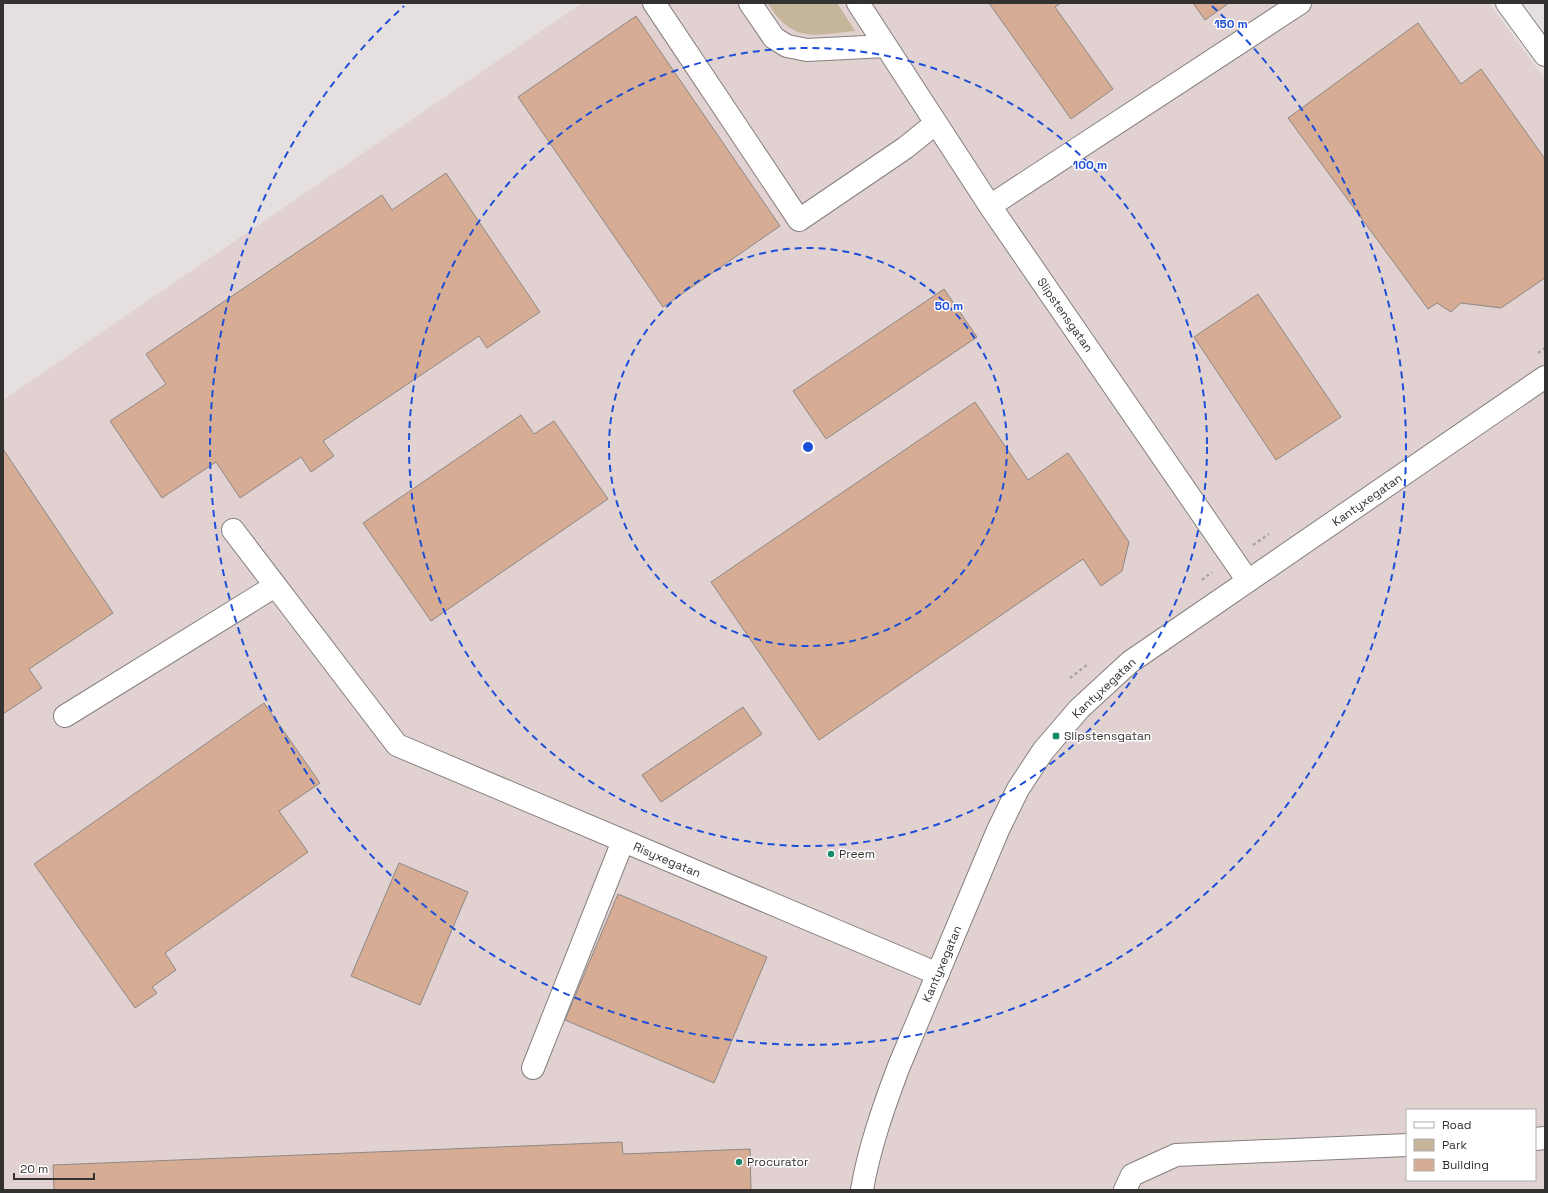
<svg xmlns="http://www.w3.org/2000/svg" width="1548" height="1193" font-family="'Space Grotesk',sans-serif">
<rect width="100%" height="100%" fill="#e6dfdf"/>
<path fill="#e1d2d1" fill-rule="evenodd" d="M 582,3 L 1489,3 L 1545,79 L 1545,1190 L 3,1190 L 3,400 ZM 1407,1110 L 1535,1110 L 1535,1180 L 1407,1180 Z"/>
<path fill="#c5b59a" d="M 768,3 L 837,3 L 855,31 C 815,35 792,44 768,3 Z"/>
<path fill="#d6ac94" stroke="#8d8885" d="M 989,3 L 1061,3 L 1055,7 L 1113,89 L 1071,119 Z
M 1193,3 L 1229,3 L 1205,20 Z
M 636,16 L 780,226 L 663,307 L 518,97 Z
M 1418,23 L 1461,84 L 1481,69 L 1545,159 L 1545,278 L 1501,308 L 1461,303 L 1451,312 L 1437,303 L 1428,309 L 1288,118 Z
M 446,173 L 540,312 L 487,348 L 479,336 L 323,441 L 334,456 L 311,472 L 301,457 L 240,498 L 216,462 L 162,498 L 110,421 L 166,384 L 146,354 L 382,195 L 392,210 Z
M 944,289 L 977,337 L 826,439 L 793,391 Z
M 1258,294 L 1341,417 L 1276,460 L 1194,337 Z
M 975,402 L 1028,480 L 1068,453 L 1129,542 L 1122,571 L 1101,586 L 1083,559 L 819,740 L 711,582 Z
M 521,415 L 534,434 L 554,421 L 608,499 L 431,621 L 363,523 Z
M 3,449 L 113,613 L 29,669 L 42,688 L 3,714 Z
M 264,703 L 320,783 L 279,811 L 308,852 L 165,953 L 176,970 L 152,987 L 157,993 L 135,1008 L 34,864 Z
M 743,707 L 762,734 L 661,802 L 642,775 Z
M 399,863 L 468,892 L 420,1005 L 351,976 Z
M 618,894 L 767,957 L 714,1083 L 565,1020 Z
M 622,1142 L 623,1154 L 750,1149 L 751,1190 L 54,1190 L 53,1165 Z"/>
<g fill="none" stroke-linecap="round" stroke-linejoin="round">
<defs>
<path id="minor" d="M 654,3 L 799,220 L 905,148 L 936,123
M 750,3 L 774,38 L 787,46 L 807,50 L 886,46
M 858,3 L 990,206 L 1248,581
M 1507,3 L 1545,55
M 990,206 L 1300,3
M 233,530 L 397,745 L 938,974
M 65,716 L 275,586
M 533,1068 L 623,841
M 1535,1139 L 1545,1138
M 862,1190 C 869,1148 884,1106 899,1066 L 998,830 L 1018,789 L 1043,751 L 1079,709 L 1130,662 L 1545,377
M 1125,1190 L 1132,1175 L 1176,1155 L 1407,1145"/>
</defs>
<use href="#minor" stroke="#857f7e" stroke-width="24"/>
<path stroke="#a9a4a4" stroke-width="2.5" stroke-dasharray="3 3" stroke-linecap="butt" d="M 1538,353 L 1545,348
M 1253,545 L 1269,534
M 1202,580 L 1212,572
M 1070,678 L 1088,664"/>
<use href="#minor" stroke="#fff" stroke-width="22"/>
</g>
<g fill="none" stroke="#1d4ed8" stroke-width="2" stroke-dasharray="7 5">
<circle cx="808" cy="447" r="199"/>
<circle cx="808" cy="447" r="399"/>
<path d="M1212 6A598 598 0 1 1 404 6"/>
</g>
<g fill="#198a6a" stroke="#fff" stroke-width="1.5">
<rect x="1052" y="732" width="8" height="8" rx="2"/>
<circle cx="831" cy="854" r="4"/>
<circle cx="739" cy="1162" r="4"/>
</g>
<g text-anchor="middle" dominant-baseline="central" stroke-width="3" stroke-linejoin="round" paint-order="stroke">
<g font-size="12" fill="#343131" stroke="#fff">
<text transform="translate(1065 315) rotate(55)">Slipstensgatan</text>
<text transform="translate(1367 500) rotate(-35)">Kantyxegatan</text>
<text transform="translate(1104 688) rotate(-43)">Kantyxegatan</text>
<text transform="translate(667 860) rotate(23)">Risyxegatan</text>
<text transform="translate(942 964) rotate(-67)">Kantyxegatan</text>
</g>
<g font-size="12" fill="#343131" stroke="#fff" text-anchor="start">
<text x="1064" y="736">Slipstensgatan</text>
<text x="839" y="854">Preem</text>
<text x="747" y="1162">Procurator</text>
</g>
</g>
<circle cx="808" cy="447" r="6" fill="#1d4ed8" stroke="#fff" stroke-width="2"/>
<g font-size="12" text-anchor="middle" font-weight="bold" fill="#1d4ed8" stroke="#fff" stroke-width="3" stroke-linejoin="round" paint-order="stroke">
<text x="1231" y="28">150 m</text>
<text x="1090" y="169">100 m</text>
<text x="949" y="310">50 m</text>
</g>
<rect width="1548" height="1193" fill="none" stroke="#343131" stroke-width="8"/>
<rect x="1406" y="1109" width="130" height="72" fill="#ffffff" stroke="#aeadad"/>
<rect x="1414" y="1122" width="20" height="6" fill="#ffffff" stroke="#aeadad"/>
<text x="1442" y="1129" font-size="12" fill="#343131">Road</text>
<rect x="1414" y="1139" width="20" height="12" fill="#c5b59a" stroke="#aeadad"/>
<text x="1442" y="1149" font-size="12" fill="#343131">Park</text>
<rect x="1414" y="1159" width="20" height="12" fill="#d6ac94" stroke="#aeadad"/>
<text x="1442" y="1169" font-size="12" fill="#343131">Building</text>
<path d="M14 1173v6h80v-6" fill="none" stroke="#343131" stroke-width="2"/>
<text x="20" y="1173" font-size="12" fill="#343131" stroke="#ffffff" stroke-width="3" paint-order="stroke">20 m</text>
</svg>
